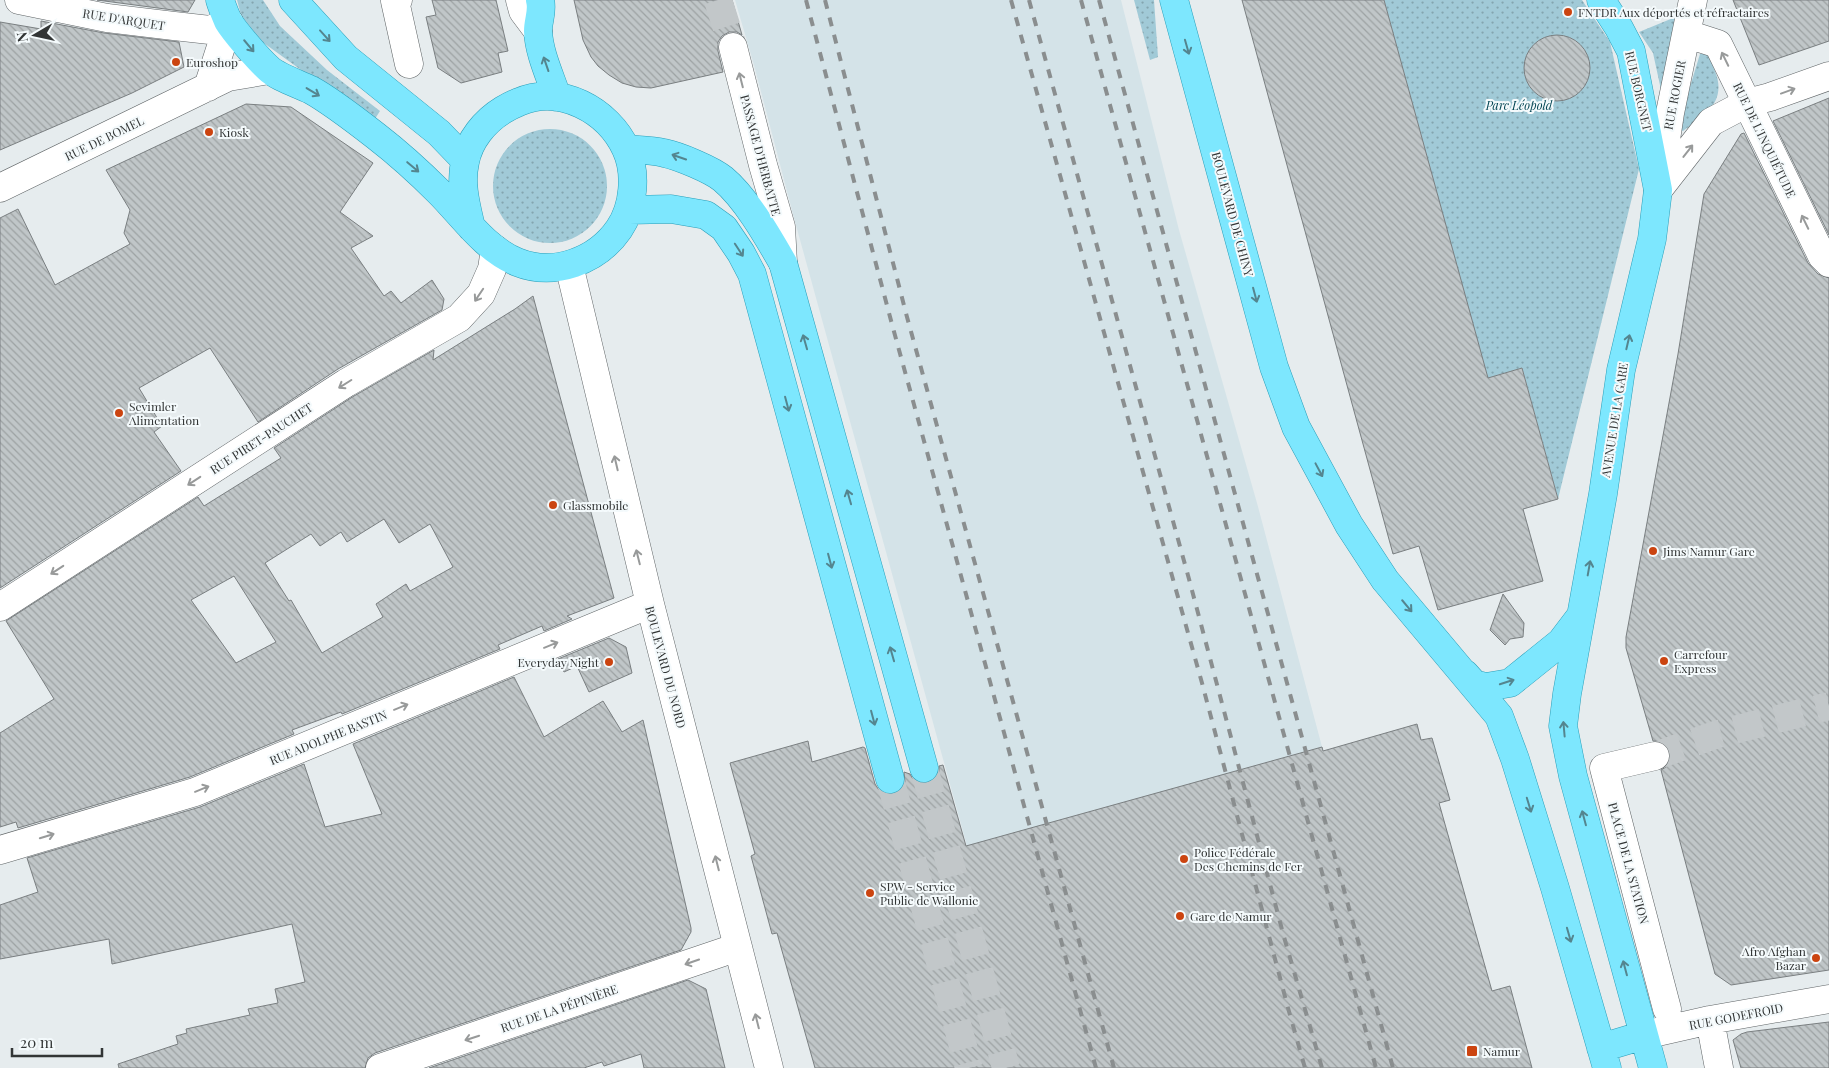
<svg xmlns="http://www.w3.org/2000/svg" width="1829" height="1068" font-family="'Playfair Display',serif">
<defs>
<pattern id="grass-dots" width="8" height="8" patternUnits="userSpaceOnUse" patternTransform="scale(1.25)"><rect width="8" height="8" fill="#a1cad7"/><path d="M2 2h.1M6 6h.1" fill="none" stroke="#84a5af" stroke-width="1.8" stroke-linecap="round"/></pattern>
<pattern id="building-back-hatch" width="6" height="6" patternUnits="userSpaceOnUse" patternTransform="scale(1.25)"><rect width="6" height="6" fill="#c0c6c8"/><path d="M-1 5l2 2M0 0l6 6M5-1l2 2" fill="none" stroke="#9da2a3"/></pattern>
</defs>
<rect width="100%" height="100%" fill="#e6ecee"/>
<path fill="#d4e3e8" d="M 735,0 L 1121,0 L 1179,230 L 1257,503 L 1325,758 L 967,846 L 794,218 L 754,65 Z"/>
<path fill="url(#grass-dots)" d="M 237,0 L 263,0 L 280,26 L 327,70 L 380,111 L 373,122 L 261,41 L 241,15 Z
M 1134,0 L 1154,0 L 1158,57 L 1150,60 Z
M 1384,0 L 1582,0 L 1610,42 L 1639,169 L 1558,499 L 1522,368 L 1486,379 Z
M 1678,16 L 1663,99 L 1653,53 L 1639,32 Z
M 1707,52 C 1711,58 1712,64 1715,71 C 1727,101 1706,115 1683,131 L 1679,130 L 1678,126 L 1700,54 Z
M493 186a57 57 0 1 1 114 0a57 57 0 1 1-114 0Z"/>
<path fill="url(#building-back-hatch)" stroke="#7a7f81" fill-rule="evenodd" d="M 97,0 L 195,0 L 188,12 Z
M 432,0 L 496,0 L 508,51 L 498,53 L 502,72 L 461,83 L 438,68 L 426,17 L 436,15 Z
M 574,0 L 732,0 L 742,35 L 737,32 L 729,32 L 722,36 L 718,42 L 718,51 L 723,72 L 651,88 L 636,87 L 622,83 L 609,75 L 598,66 L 591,57 L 583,40 Z
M 1242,0 L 1384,0 L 1488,378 L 1522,368 L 1558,499 L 1523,509 L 1543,581 L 1438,610 L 1419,546 L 1393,554 Z
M 1733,0 L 1829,0 L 1829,41 L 1759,65 Z
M 41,21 L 104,33 L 179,42 L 184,67 L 132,93 L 0,150 L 0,22 L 41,29 Z
M1524 68a33 33 0 1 1 66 0a33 33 0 1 1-66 0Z
M 1829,98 L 1829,235 L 1773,121 Z
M 246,104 L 291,107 L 373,163 L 340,212 L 373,236 L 351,248 L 384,296 L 391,291 L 401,303 L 432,280 L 444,299 L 442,310 L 338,369 L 258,422 L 210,348 L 139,388 L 162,426 L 154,432 L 181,471 L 0,588 L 0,218 L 18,209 L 55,285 L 130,244 L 124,233 L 130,210 L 106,170 Z
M 1744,133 L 1808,263 L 1818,274 L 1829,278 L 1829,970 L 1731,985 L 1715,974 L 1661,770 L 1666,767 L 1670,761 L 1670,752 L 1666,745 L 1660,741 L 1653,741 L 1626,648 L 1626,637 L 1678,354 L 1704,194 L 1741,134 Z
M 533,296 L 614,598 L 567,616 L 572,619 L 544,631 L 542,626 L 498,645 L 500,649 L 342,714 L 341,712 L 292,730 L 294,734 L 190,777 L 18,828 L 16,822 L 0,827 L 0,733 L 54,699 L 6,621 L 198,497 L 204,506 L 281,458 L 274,448 L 354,396 L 434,350 L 433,360 L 515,309 ZM 384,519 L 399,543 L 430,524 L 453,567 L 410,591 L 406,584 L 376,604 L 383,617 L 322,653 L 291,600 L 289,601 L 265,563 L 311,534 L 320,546 L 341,532 L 347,542 ZM 234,576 L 276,642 L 236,663 L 191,600 Z
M 1503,594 L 1524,623 L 1523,637 L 1510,639 L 1505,645 L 1490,630 Z
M 609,638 L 626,647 L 632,673 L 589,692 L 577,666 L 564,672 L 558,659 Z
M 514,677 L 544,737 L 603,701 L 622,732 L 643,720 L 691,928 L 691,932 L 681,950 L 375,1053 L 368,1058 L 365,1068 L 119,1068 L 118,1064 L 178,1044 L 176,1036 L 187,1033 L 186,1029 L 250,1015 L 248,1009 L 278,1003 L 275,989 L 305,982 L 292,924 L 112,964 L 109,939 L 0,959 L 0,905 L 38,892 L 27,858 L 200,807 L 304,764 L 325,827 L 382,814 L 353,744 Z
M 1417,724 L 1421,740 L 1432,738 L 1450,800 L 1439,803 L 1492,991 L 1510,986 L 1532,1068 L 815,1068 L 777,933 L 772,934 L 751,856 L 755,854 L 730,763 L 808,741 L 812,762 L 863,747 L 865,748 L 875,784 L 879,790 L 887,794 L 895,794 L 901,790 L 905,782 L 904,772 L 910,774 L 913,779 L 920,783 L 928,783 L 935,779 L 939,772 L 939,766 L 943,765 L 966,846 L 1322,747 L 1323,751 Z
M 688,980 L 706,989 L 725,1068 L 644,1068 L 641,1054 L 604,1066 L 602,1062 L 584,1068 L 429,1068 Z
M 1829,1022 L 1829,1068 L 1741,1068 L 1733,1040 L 1741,1034 L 1747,1032 Z"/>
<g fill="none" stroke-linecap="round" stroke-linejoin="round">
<path stroke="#c2c7c9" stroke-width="28" stroke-dasharray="28 14" stroke-linecap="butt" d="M 718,0 L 733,47
M 1655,756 L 1718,734 L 1829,706"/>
<path stroke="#c2c7c9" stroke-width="28" stroke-dasharray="28 14" stroke-linecap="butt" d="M 924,768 L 1006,1068
M 890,779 L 969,1068"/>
<defs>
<path id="minor" d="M 19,0 L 107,18 L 174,26 L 210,30 L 229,22
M 398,0 L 395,1 L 409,64
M 520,0 L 523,11 L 538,31
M 1687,34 L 1718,44 L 1822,256 L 1829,263
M 733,47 L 763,165 L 781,227 L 783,263
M 208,87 L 229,22
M 1659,186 L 1670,113 L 1693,0
M 0,188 L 228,77 L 269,70
M 1658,190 L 1711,122 L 1747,103 L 1770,97 L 1829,76
M 569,265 L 650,604 L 769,1068
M 0,607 L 346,383 L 459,318 L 481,294 L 492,269 L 495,249
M 1655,756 L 1604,768 L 1667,1009
M 0,850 L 195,792 L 650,604
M 1710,1020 L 1719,1068
M 1644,1035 L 1710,1020 L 1829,999
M 380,1068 L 738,947"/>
<path id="major" d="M 220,0 C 222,7 225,14 228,21 C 234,31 258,59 268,68 C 277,77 299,84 311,90 C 331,101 358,122 376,136 C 398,153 419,172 439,192 C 463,216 485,249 517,262 C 554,277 597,261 619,229 C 634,207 637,173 626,149 C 608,110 560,84 519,102 C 514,104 508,107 503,110 C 485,121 469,140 465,162 C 460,184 466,205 471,227
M 293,0 L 346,58 L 439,133 L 465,160
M 540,0 C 543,11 538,20 538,31 C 539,53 550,76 557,97
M 1174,0 L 1274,367 L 1296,427 L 1349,525 L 1385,580 L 1499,716 L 1515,759 L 1555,888 L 1607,1068
M 1601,0 L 1619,28 L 1631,51 L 1658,190 L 1652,239 L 1621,370 L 1603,494 L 1567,694 L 1563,726 L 1573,776 L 1653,1068
M 626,149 C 639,150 652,150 664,153 C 679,156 712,170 723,179 C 746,198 768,237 783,263 L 924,768
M 629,210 L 671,209 L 706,215 L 724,228 L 741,253 L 752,274 L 890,779
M 1465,674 L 1474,684 L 1486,687 L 1510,683 L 1561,642 L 1580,617
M 1601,1048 L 1644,1035"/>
</defs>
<use href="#minor" stroke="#5f6466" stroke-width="29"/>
<use href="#major" stroke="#2b9eb8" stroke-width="29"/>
<use href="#minor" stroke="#fff" stroke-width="28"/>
<use href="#major" stroke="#7de7fe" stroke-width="28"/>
<path stroke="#8a8e8f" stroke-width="4" stroke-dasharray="9 9" stroke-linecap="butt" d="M 806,0 L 893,328 L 1096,1068
M 825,0 L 907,317 L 1114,1068
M 1011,0 L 1202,683 L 1288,1008 L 1305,1068
M 1029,0 L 1189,579 L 1284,937 L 1322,1068
M 1081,0 L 1376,1068
M 1099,0 L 1393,1068"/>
</g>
<defs><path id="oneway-shaft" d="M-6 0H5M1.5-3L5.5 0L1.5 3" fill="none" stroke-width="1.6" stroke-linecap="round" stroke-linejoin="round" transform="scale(1.25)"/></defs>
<g stroke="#54858f">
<use href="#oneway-shaft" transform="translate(325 36) rotate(48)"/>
<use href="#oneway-shaft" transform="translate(249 46) rotate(50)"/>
<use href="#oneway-shaft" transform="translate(1187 47) rotate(74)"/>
<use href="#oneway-shaft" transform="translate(546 64) rotate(-109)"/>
<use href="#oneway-shaft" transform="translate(313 92) rotate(31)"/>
<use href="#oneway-shaft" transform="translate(679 157) rotate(-161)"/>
<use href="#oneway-shaft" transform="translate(413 167) rotate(40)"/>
<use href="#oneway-shaft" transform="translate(739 250) rotate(57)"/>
<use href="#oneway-shaft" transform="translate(1255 295) rotate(75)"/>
<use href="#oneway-shaft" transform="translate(805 342) rotate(-106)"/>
<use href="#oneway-shaft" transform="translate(1628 342) rotate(-77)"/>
<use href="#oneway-shaft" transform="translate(787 404) rotate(75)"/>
<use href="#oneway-shaft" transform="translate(1319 470) rotate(62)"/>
<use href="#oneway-shaft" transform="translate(849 497) rotate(-106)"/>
<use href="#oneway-shaft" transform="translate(830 561) rotate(75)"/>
<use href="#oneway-shaft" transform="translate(1589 568) rotate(-80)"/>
<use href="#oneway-shaft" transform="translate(1407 606) rotate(50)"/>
<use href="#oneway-shaft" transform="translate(892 654) rotate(-106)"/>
<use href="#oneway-shaft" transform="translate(1507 682) rotate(-18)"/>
<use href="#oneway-shaft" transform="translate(873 718) rotate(75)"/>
<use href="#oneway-shaft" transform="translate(1564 729) rotate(-95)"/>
<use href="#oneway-shaft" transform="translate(1529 805) rotate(73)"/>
<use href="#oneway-shaft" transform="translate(1584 818) rotate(-105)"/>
<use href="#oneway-shaft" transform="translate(1569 935) rotate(74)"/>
<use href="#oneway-shaft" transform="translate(1625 968) rotate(-105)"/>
</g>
<g stroke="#989a9a">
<use href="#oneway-shaft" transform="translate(1725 59) rotate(-116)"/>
<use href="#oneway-shaft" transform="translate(741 80) rotate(-104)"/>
<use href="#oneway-shaft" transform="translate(1788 91) rotate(-20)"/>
<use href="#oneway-shaft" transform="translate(1688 151) rotate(-52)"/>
<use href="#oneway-shaft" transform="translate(1805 222) rotate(-116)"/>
<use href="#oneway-shaft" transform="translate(479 295) rotate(124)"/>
<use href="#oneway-shaft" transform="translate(345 384) rotate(148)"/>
<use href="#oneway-shaft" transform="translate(616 463) rotate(-103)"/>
<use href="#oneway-shaft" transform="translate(194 481) rotate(147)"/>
<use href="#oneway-shaft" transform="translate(638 557) rotate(-104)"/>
<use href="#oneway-shaft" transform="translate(57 570) rotate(147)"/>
<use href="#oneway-shaft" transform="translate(551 645) rotate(-22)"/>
<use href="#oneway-shaft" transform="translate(401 707) rotate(-22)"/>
<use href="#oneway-shaft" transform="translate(202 789) rotate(-22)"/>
<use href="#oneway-shaft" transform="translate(47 836) rotate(-17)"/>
<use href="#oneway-shaft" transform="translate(717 863) rotate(-104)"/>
<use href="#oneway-shaft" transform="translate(692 962) rotate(161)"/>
<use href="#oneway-shaft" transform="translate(757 1021) rotate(-104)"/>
<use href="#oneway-shaft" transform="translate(472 1038) rotate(162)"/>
</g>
<g fill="#cb4410" stroke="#f4fafc" stroke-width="2">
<circle cx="1568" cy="12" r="5"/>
<circle cx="176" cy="62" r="5"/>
<circle cx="209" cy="132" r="5"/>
<circle cx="119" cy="413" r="5"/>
<circle cx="553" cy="505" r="5"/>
<circle cx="1653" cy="551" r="5"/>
<circle cx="1664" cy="661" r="5"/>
<circle cx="609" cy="662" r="5"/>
<circle cx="1184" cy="859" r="5"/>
<circle cx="870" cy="893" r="5"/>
<circle cx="1180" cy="916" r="5"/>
<circle cx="1816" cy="958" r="5"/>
<rect x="1466" y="1045" width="12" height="12" rx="2.5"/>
</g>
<g text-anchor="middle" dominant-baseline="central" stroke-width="4" stroke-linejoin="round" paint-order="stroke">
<g font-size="12" fill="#323535" stroke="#f4fafc" text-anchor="start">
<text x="1578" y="12">FNTDR Aux déportés et réfractaires</text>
<text x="186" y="62">Euroshop</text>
<text x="219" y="132">Kiosk</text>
<text x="129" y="406">Sevimler<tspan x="129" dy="14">Alimentation</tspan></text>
<text x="563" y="505">Glassmobile</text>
<text x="1663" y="551">Jims Namur Gare</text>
<text x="1674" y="654">Carrefour<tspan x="1674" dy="14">Express</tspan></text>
<text x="599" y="662" text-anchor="end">Everyday Night</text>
<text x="1194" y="852">Police Fédérale<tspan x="1194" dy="14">Des Chemins de Fer</tspan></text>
<text x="880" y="886">SPW - Service<tspan x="880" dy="14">Public de Wallonie</tspan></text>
<text x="1190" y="916">Gare de Namur</text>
<text x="1806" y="951" text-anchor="end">Afro Afghan<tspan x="1806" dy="14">Bazar</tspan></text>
<text x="1483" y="1051">Namur</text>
</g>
<g font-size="12" fill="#323535" stroke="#f4fafc">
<text transform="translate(124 19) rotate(9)">RUE D'ARQUET</text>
<text transform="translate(1639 91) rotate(77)">RUE BORGNET</text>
<text transform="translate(1674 95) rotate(-79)">RUE ROGIER</text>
<text transform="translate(104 138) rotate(-26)">RUE DE BOMEL</text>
<text transform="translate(1765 140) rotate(64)">RUE DE L'INQUIÉTUDE</text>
<text transform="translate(761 155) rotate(75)">PASSAGE D'HERBATTE</text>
<text transform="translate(1233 214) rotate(75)">BOULEVARD DE CHINY</text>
<text transform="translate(1614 420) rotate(-81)">AVENUE DE LA GARE</text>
<text transform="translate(261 438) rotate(-33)">RUE PIRET-PAUCHET</text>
<text transform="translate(666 667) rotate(75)">BOULEVARD DU NORD</text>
<text transform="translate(328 737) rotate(-22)">RUE ADOLPHE BASTIN</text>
<text transform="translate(1629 863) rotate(75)">PLACE DE LA STATION</text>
<text transform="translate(559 1008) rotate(-19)">RUE DE LA PÉPINIÈRE</text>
<text transform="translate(1736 1016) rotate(-11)">RUE GODEFROID</text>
</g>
<g font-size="12" font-style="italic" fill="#044654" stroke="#f4fafc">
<text x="1519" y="105">Parc Léopold</text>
</g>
</g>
<g transform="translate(35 35) rotate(261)" stroke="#f4fafc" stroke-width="4" paint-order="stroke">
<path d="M0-4L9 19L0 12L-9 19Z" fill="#323535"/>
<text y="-8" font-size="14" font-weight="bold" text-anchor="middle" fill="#323535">N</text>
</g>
<path d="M12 1048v8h90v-8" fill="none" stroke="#323535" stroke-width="2.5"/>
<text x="20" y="1048" font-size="15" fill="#323535" stroke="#f4fafc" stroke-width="4" paint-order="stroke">20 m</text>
</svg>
